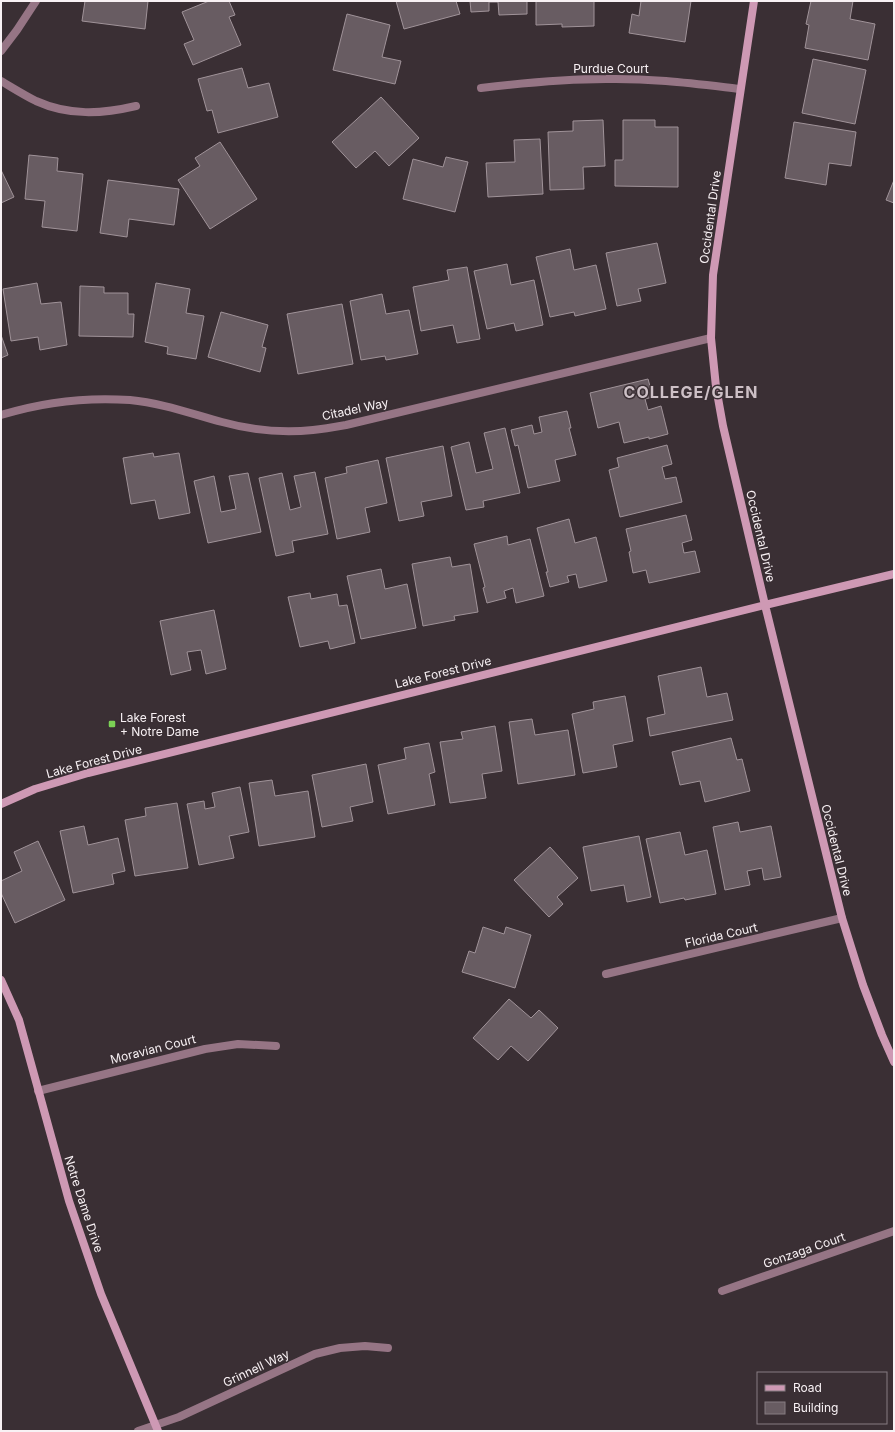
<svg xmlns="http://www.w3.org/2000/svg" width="895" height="1432" font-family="Inter,sans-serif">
<rect width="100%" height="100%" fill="#3a2f34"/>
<path fill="#685c62" stroke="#a09399" d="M 85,1 L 148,1 L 145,29 L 82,21 Z
M 209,1 L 229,1 L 235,15 L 229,17 L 241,45 L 193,65 L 184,44 L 194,40 L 182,12 Z
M 396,1 L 456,1 L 460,14 L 404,29 Z
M 470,1 L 527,1 L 527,14 L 499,15 L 498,2 L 489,2 L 489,11 L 471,12 Z
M 536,1 L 594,1 L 594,26 L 562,27 L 562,24 L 536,25 Z
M 641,1 L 691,1 L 685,42 L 629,33 L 632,14 L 639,16 Z
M 811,1 L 853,1 L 850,19 L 875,24 L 868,60 L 805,48 L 809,25 L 806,24 Z
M 347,14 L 390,25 L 382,57 L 401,61 L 395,84 L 333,70 Z
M 813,59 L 866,70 L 855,124 L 802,113 Z
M 242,68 L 248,88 L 269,83 L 278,117 L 218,133 L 212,110 L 207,111 L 198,79 Z
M 381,97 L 419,138 L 389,166 L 375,151 L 356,168 L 332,142 Z
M 603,120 L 605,166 L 583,167 L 584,189 L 550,190 L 548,132 L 573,131 L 573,121 Z
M 623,120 L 655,120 L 655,127 L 678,127 L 678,187 L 615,186 L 615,160 L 623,160 Z
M 794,122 L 856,132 L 851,166 L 829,163 L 826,185 L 785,178 Z
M 540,139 L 543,194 L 488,197 L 486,163 L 515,162 L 514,140 Z
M 220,142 L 257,199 L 210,229 L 178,180 L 200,166 L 195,158 Z
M 29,155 L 58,158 L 57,171 L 83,174 L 77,231 L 42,227 L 45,201 L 25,199 Z
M 446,157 L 468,162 L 455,212 L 403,199 L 413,159 L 443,167 Z
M 1,170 L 14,197 L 1,203 Z
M 108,180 L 179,189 L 174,225 L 129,219 L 127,237 L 100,233 Z
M 894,180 L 894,203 L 886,200 Z
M 657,243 L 666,283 L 638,289 L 641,301 L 617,306 L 606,253 Z
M 570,249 L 574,270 L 596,265 L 606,309 L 575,316 L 574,312 L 550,317 L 536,257 Z
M 507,264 L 511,285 L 534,280 L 543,325 L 516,331 L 514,323 L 487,329 L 474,271 Z
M 467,267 L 480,339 L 457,343 L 453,325 L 421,331 L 413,287 L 449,280 L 447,270 Z
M 37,283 L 41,304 L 61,302 L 67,345 L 40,350 L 38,337 L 11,341 L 3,289 Z
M 156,283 L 190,289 L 186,313 L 204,316 L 196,359 L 167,354 L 168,347 L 145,342 Z
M 80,286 L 104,287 L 104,293 L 128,293 L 128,314 L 134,314 L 133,337 L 79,336 Z
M 382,294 L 386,314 L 409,310 L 418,354 L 386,360 L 385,356 L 361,360 L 350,301 Z
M 342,304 L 353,364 L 298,374 L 287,314 Z
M 221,312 L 268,325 L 262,347 L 266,348 L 260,372 L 208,357 Z
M 1,335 L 8,355 L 1,358 Z
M 648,379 L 653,397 L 645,399 L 648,410 L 661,406 L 668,434 L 649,439 L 649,437 L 624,443 L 619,422 L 598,428 L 590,393 Z
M 567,411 L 571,428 L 569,428 L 576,455 L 555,460 L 560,481 L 528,488 L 518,445 L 515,446 L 511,430 L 532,425 L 534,434 L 542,432 L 539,417 Z
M 505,428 L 520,493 L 483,501 L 484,507 L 466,510 L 451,447 L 469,442 L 476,473 L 493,469 L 484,433 Z
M 667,445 L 672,464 L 662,467 L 665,479 L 676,477 L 682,502 L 620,517 L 609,470 L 619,467 L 617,458 Z
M 443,446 L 452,496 L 421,502 L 424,516 L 399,521 L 386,458 Z
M 153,453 L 154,457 L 179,453 L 190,513 L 159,519 L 155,500 L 131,504 L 123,458 Z
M 378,460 L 387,503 L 365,508 L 370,532 L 337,539 L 325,478 L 347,473 L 346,467 Z
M 315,472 L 328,534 L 292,541 L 294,552 L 276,556 L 259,478 L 282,473 L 290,510 L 301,507 L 294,476 Z
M 248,473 L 261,532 L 208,543 L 194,481 L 214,476 L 221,512 L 236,509 L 229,476 Z
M 686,515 L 692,540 L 682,543 L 684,553 L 695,551 L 700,572 L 649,583 L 646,570 L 633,573 L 629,552 L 631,551 L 626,529 Z
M 569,519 L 575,543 L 596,537 L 607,581 L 579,588 L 576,574 L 567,576 L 569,582 L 550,587 L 546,572 L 548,572 L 537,528 Z
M 507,536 L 508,545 L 530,539 L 544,596 L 516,603 L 513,588 L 504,591 L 506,598 L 487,603 L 483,588 L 485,587 L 474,544 Z
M 450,557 L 452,567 L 470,564 L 478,612 L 454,616 L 455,620 L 423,626 L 412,564 Z
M 381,569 L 385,589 L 407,584 L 416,628 L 361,639 L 347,576 Z
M 310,593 L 311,599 L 337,594 L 339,606 L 347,605 L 355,643 L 330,649 L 328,641 L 300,647 L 288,597 Z
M 214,610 L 226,669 L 206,674 L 201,650 L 187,652 L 191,670 L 171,675 L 160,621 Z
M 701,667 L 707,697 L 727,693 L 733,720 L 650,736 L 647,718 L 665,714 L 658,676 Z
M 625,696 L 633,741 L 613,745 L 617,767 L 583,773 L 572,714 L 594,709 L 593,702 Z
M 532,719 L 535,735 L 568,730 L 575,775 L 518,784 L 509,722 Z
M 495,726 L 502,771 L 482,774 L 486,798 L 450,803 L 440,742 L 463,739 L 461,732 Z
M 731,738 L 737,760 L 742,759 L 750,791 L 705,802 L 700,781 L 680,785 L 672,752 Z
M 429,743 L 435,772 L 429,774 L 435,805 L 388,814 L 378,765 L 406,759 L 404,748 Z
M 366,764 L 373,802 L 350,807 L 353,821 L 322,827 L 312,775 Z
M 272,780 L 275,796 L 308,791 L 315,837 L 259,846 L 249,783 Z
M 240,787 L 249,832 L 229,836 L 234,858 L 199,865 L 187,804 L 204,801 L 205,809 L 215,807 L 212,793 Z
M 177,803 L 188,868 L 135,876 L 125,820 L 146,816 L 145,808 Z
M 738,822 L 740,832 L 771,826 L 781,877 L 764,880 L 762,868 L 747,871 L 750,885 L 725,890 L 713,827 Z
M 84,826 L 88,845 L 118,838 L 125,871 L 112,874 L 114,884 L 73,893 L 60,831 Z
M 680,832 L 685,855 L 707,850 L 716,894 L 685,900 L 684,898 L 660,903 L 646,839 Z
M 639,836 L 651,897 L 627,902 L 624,885 L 591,891 L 583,847 Z
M 38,841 L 65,900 L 15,923 L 1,893 L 1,881 L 22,871 L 14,852 Z
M 550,847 L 578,878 L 557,897 L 563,904 L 549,917 L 514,880 Z
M 483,927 L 504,934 L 506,927 L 531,935 L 515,988 L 462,972 L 469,951 L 475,953 Z
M 509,999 L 531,1018 L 539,1010 L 558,1028 L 528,1061 L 511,1046 L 498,1060 L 473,1038 Z"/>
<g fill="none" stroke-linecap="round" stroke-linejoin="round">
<path stroke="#967585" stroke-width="8" d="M 1,51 L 17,30 L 36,1
M 1,81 C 13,88 24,95 36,101 C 69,116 102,114 136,106
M 481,88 C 523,83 564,79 606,79 C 651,78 696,84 740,89
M 1,415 C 43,402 87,397 130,400 C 162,403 192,414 222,422 C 251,430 283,433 313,430 C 324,429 335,427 346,425 L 711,338
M 606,974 L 842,918
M 38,1091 L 205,1049 L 238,1044 L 276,1046
M 722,1291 L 894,1231
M 138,1431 L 179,1417 L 315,1354 L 340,1348 L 365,1346 L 388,1348"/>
<path stroke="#ce99b4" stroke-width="8" d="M 754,1 L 713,275 L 711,338 L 716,387 L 723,426 L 765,605 L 842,918 L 863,985 L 882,1035 L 894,1062
M 1,804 L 35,789 L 88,773 L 765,605 L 894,574
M 1,980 L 19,1020 L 69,1201 L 101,1294 L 158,1431"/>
</g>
<rect fill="#7bd155" stroke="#3a2f34" stroke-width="1.5" x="108" y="720" width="8" height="8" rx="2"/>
<g text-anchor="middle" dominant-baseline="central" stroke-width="3" stroke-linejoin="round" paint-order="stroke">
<g font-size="12" fill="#f8f1f4" stroke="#3a2f34">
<text x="611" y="68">Purdue Court</text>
<text transform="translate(710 217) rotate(-82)">Occidental Drive</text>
<text transform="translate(355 409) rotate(-12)">Citadel Way</text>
<text transform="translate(761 536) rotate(77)">Occidental Drive</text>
<text transform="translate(443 672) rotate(-14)">Lake Forest Drive</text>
<text transform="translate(94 761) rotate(-15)">Lake Forest Drive</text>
<text transform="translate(837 850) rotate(76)">Occidental Drive</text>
<text transform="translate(721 935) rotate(-13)">Florida Court</text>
<text transform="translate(153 1049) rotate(-14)">Moravian Court</text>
<text transform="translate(84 1204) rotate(72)">Notre Dame Drive</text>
<text transform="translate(804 1250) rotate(-19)">Gonzaga Court</text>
<text transform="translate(256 1368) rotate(-25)">Grinnell Way</text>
</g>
<g font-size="12" fill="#f8f1f4" stroke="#3a2f34" text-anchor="start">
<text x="120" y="717">Lake Forest<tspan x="120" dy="14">+ Notre Dame</tspan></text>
</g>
<g font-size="16" font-weight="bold" letter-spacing="1" fill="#cdc0c6" stroke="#3a2f34">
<text x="691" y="392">COLLEGE/GLEN</text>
</g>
</g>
<rect width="895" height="1432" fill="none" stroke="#f8f1f4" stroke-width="4"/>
<rect x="757" y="1372" width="130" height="52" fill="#3a2f34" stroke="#867d81"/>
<rect x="765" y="1385" width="20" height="6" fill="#ce99b4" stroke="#867d81"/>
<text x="793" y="1392" font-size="12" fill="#f8f1f4">Road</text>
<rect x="765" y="1402" width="20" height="12" fill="#685c62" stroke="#867d81"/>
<text x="793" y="1412" font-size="12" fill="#f8f1f4">Building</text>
</svg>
